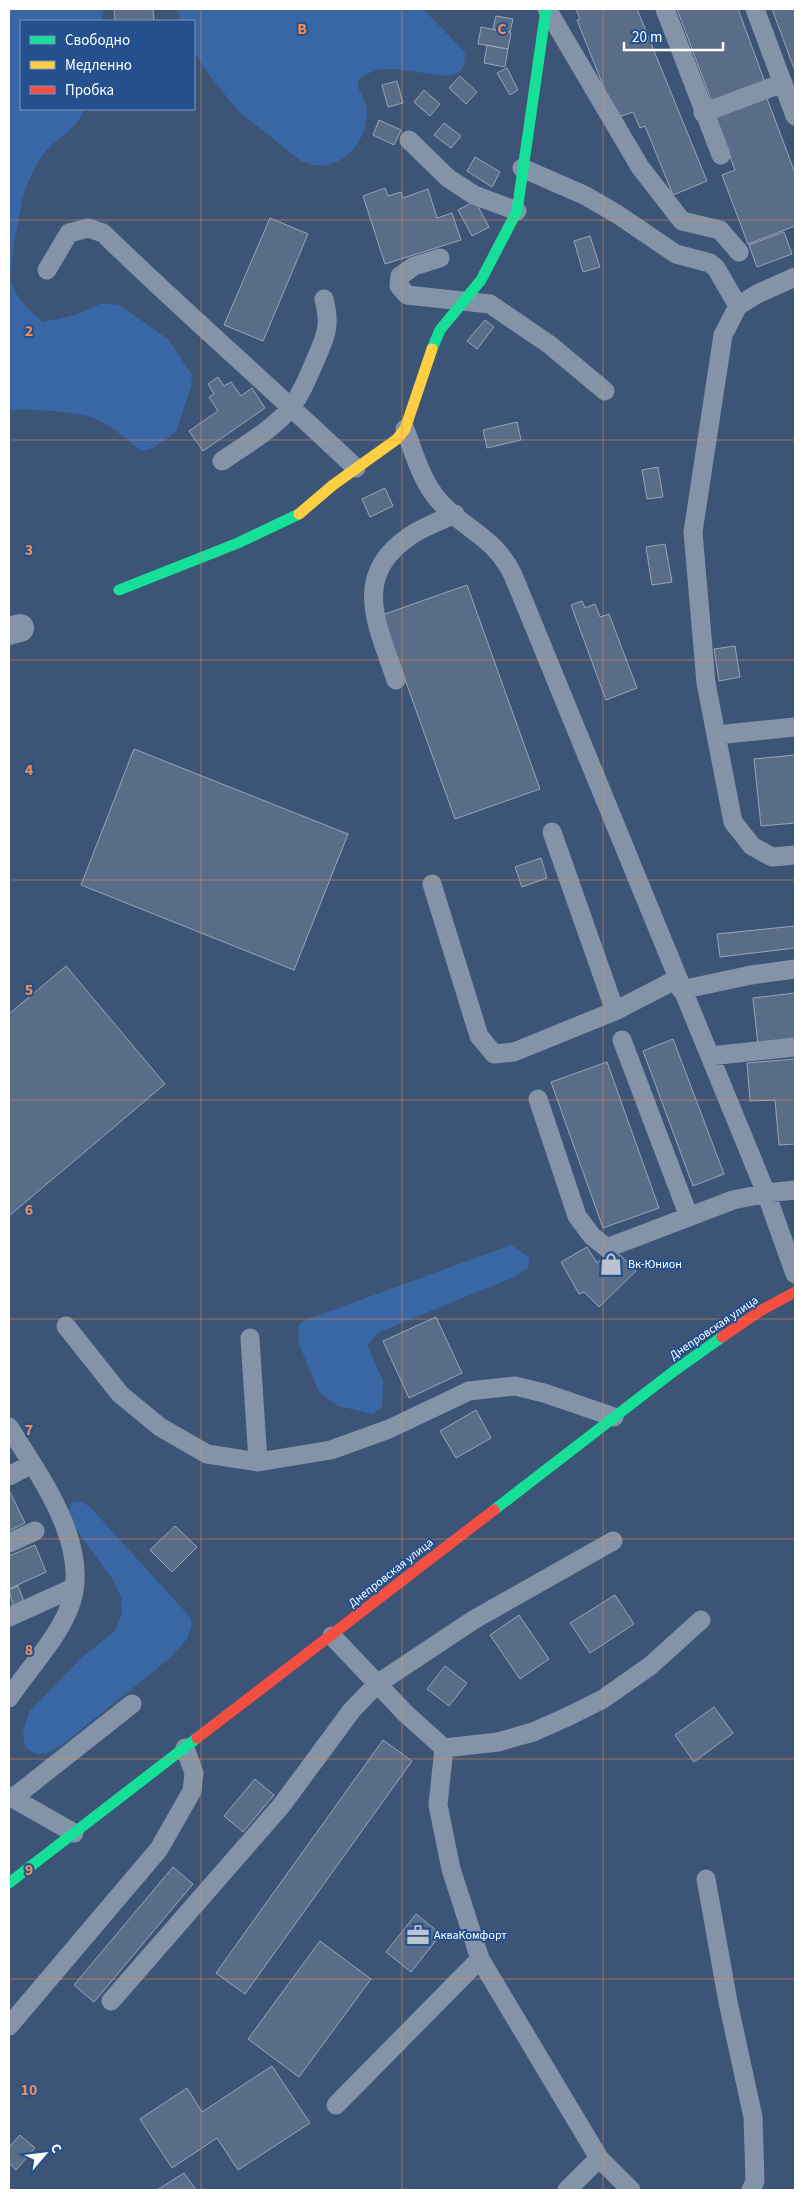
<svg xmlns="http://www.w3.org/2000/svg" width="804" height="2199" font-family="'Source Sans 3',sans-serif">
<rect width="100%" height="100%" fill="#3c5476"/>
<path fill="#3966a4" d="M 9,9 L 103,9 L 102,21 L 21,21 L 21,109 L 84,109 C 77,131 54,139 42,156 C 35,166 27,183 24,194 C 20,210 8,267 11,281 C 16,299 29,310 43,322 L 75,315 L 102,303 L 119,305 L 168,339 L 192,375 L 191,386 L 176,432 L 153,448 L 141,451 C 128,440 106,421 90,417 C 70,411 30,409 9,410 Z
M 176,9 L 423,9 L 465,52 C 465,59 465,66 460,71 C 441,87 385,52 358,81 C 357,91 364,96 366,105 C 371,131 352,163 324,165 C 316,166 309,164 301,161 L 237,110 L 208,73 L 194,52 L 194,21 L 181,21 Z
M 511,1245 L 529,1257 L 528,1268 L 514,1277 L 379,1332 L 367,1345 L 383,1381 L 382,1407 L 373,1414 L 338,1406 L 319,1392 L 299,1344 L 298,1327 L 303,1321 Z
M 73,1502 L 82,1502 L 90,1507 L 190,1617 L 192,1624 L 187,1639 L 170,1658 L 62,1745 C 47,1754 39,1759 25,1747 L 23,1733 L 29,1712 L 81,1658 L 115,1631 L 122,1614 L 121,1597 L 113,1580 L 69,1519 L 68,1511 Z"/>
<path fill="#596d88" stroke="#98a5b8" d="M 114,9 L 153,9 L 154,21 L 115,21 Z
M 576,9 L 637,9 L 707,181 L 673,195 L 645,126 L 640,128 L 633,112 L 616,118 L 577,20 L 580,19 Z
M 677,9 L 738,9 L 766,85 L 713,105 Z
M 772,9 L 795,9 L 795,71 Z
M 496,16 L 513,19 L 510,32 L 493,29 Z
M 481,27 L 511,33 L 508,49 L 478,44 Z
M 487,45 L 508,49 L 505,67 L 484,63 Z
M 507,68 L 518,90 L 510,95 L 497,73 Z
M 460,76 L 477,92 L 466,104 L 449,88 Z
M 397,81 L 403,103 L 388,107 L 382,85 Z
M 424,90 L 440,104 L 430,116 L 414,102 Z
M 765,93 L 795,173 L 795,226 L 748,244 L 722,175 L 735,170 L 714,113 Z
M 379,120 L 401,130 L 394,145 L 373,135 Z
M 444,123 L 461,136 L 451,148 L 434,135 Z
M 475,157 L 500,172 L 492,187 L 467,171 Z
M 385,188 L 388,196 L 401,192 L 403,198 L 428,189 L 437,218 L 452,213 L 461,240 L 385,264 L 363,196 Z
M 475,201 L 489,227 L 472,236 L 458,210 Z
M 270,218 L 308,234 L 263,341 L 224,325 Z
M 784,232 L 792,254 L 757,267 L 749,245 Z
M 590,236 L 600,267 L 583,272 L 574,241 Z
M 485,320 L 494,327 L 477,349 L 467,341 Z
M 218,377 L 224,386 L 231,382 L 241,396 L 252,388 L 265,408 L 203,451 L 189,431 L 218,411 L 209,397 L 214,394 L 208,384 Z
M 517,422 L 521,440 L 487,448 L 483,430 Z
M 658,467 L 663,497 L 647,499 L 642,470 Z
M 385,488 L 393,506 L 370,517 L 362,499 Z
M 665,544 L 672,582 L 652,585 L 646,547 Z
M 467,585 L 540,789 L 455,819 L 382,615 Z
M 582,601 L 585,608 L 595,604 L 600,617 L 609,614 L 637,688 L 606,700 L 571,605 Z
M 735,646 L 740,677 L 719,681 L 714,649 Z
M 134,749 L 348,834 L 294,970 L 81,885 Z
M 795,755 L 795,823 L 761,826 L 754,759 Z
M 541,858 L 547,878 L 522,887 L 515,867 Z
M 795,926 L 795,948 L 720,957 L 717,934 Z
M 66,966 L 165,1084 L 9,1216 L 9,1014 Z
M 795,993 L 795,1041 L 758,1045 L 753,998 Z
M 673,1039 L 724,1174 L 693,1186 L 643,1051 Z
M 795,1059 L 795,1144 L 779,1145 L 775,1100 L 750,1101 L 747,1063 Z
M 607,1062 L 659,1208 L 603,1228 L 551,1082 Z
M 587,1247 L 597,1263 L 613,1248 L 636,1271 L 599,1307 L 584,1292 L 579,1294 L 561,1262 Z
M 436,1317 L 462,1373 L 409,1398 L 383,1341 Z
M 476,1410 L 491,1438 L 456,1458 L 440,1431 Z
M 10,1492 L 25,1523 L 9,1531 L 9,1493 Z
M 175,1526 L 197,1547 L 172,1572 L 150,1550 Z
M 35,1545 L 46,1572 L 9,1589 L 9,1556 Z
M 18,1586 L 25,1604 L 14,1608 L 9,1590 Z
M 615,1595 L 634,1624 L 590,1653 L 570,1623 Z
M 519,1615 L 549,1659 L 520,1679 L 490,1635 Z
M 445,1666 L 467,1683 L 449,1706 L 427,1689 Z
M 714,1707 L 733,1733 L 694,1762 L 675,1735 Z
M 383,1740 L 412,1761 L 245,1994 L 216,1973 Z
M 255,1779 L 274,1795 L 243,1832 L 224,1816 Z
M 173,1867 L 193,1884 L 94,2002 L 74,1985 Z
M 416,1914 L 441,1934 L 411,1972 L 386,1952 Z
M 320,1941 L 371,1979 L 299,2077 L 248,2039 Z
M 272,2066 L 310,2123 L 238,2170 L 217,2138 L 172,2168 L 140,2119 L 187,2088 L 202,2112 Z
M 20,2135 L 35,2148 L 16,2170 L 9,2163 L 9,2147 Z
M 184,2173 L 196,2190 L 157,2190 Z"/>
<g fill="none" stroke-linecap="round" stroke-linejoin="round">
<path stroke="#8394a9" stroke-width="19" d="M 547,9 L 640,167 L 682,221 L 720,230 L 739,252
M 665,9 L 721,155
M 755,9 L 795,116
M 703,113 L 783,83
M 409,140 L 448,178 L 474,195 L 517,211
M 522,168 L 584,195 L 617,214 L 676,254 L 710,263 L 716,268 L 738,306
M 440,258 L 414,266 L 400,276 L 399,286 L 407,295 L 490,304 L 550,345 L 605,391
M 47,270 L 69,233 L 88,228 L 103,233 C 185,313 272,388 356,468
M 795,277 L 757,294 L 738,306 L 723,335 L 693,532 L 706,683 L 733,822 L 752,846 L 772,857 L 795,855
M 405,429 C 414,453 422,483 440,502 C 466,531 494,536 513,575 L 766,1193 L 795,1274
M 222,461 C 245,445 274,429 292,406 C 302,393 308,377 315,361 C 326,336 331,326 324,299
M 396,680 C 378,626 350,576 410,536 C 423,527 440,521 455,514
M 716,735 L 795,727
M 552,832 L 615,1011
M 432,884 L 479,1036 L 494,1054 L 514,1052 L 615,1011 L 677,979
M 681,990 L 751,975 L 795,969
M 622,1040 L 689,1217
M 710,1056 L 795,1047
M 538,1099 L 577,1216 L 592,1236 L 607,1248 L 733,1200 L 766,1193 L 795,1190
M 66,1326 L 120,1394 L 160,1427 L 207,1454 L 258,1462
M 250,1338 L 258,1462 L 331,1450 L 389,1429 L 469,1391 L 515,1386 L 544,1393 L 614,1417
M 9,1427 C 39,1475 92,1546 70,1606 C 57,1640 29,1668 9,1698
M 9,1476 L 32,1464
M 9,1543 L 35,1531
M 9,1617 L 73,1588
M 332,1636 L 406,1714 L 444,1748 L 438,1805 L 451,1869 L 480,1959 L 599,2158 L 631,2190
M 444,1748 L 498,1742 L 533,1732 L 567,1717 L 603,1699 L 650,1666 L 701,1620
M 9,1796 L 74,1833
M 13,1798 L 132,1704
M 706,1879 L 728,2002 L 753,2117 L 755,2181 L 751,2190
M 111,2001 L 281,1806 L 352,1710 L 377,1684 L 475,1619 L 613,1541
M 9,2026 L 159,1849 L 192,1791 L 194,1773 L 185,1748
M 336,2105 L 480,1959
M 567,2190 L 599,2158"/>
<path stroke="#8394a9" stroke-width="28" d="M 9,631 L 20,628"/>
<path stroke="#16e098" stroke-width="11" d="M 432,349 L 440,330 L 481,280 L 517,211 L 546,9
M 119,590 L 238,543 L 299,514
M 494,1510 L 674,1371 L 722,1337
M 9,1883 L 197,1738"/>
<path stroke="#ffcf43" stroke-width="11" d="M 299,514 L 333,485 L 397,439 L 405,429 L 432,349"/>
<path stroke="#f24e42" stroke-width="11" d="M 722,1337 L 760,1311 L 795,1292
M 197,1738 L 494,1510"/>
</g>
<path fill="none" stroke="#ef8b55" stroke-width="1" stroke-opacity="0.55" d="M 201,9 L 201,2190M 402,9 L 402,2190M 603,9 L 603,2190M 9,220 L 795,220M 9,440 L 795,440M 9,660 L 795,660M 9,880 L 795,880M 9,1100 L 795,1100M 9,1319 L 795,1319M 9,1539 L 795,1539M 9,1759 L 795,1759M 9,1979 L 795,1979"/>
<defs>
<symbol id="shop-bare" viewBox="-9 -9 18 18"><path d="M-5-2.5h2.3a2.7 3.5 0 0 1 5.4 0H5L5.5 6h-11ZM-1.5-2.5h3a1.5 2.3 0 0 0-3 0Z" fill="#bbc3cf" stroke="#24508e" stroke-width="2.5" paint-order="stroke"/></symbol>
<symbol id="office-bare" viewBox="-9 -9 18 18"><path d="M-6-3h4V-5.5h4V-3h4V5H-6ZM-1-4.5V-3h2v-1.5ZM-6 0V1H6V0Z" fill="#bbc3cf" stroke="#24508e" stroke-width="2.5" paint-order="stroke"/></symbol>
</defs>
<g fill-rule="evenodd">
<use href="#shop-bare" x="595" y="1248" width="32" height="32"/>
<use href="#office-bare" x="402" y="1919" width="32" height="32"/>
</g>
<g text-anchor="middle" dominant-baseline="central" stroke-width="4" stroke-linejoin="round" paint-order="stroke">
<g font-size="12" fill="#fff" stroke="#24508e" text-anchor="start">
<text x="628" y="1264">Вк-Юнион</text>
<text x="434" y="1935">АкваКомфорт</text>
</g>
<g font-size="12" fill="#fff" stroke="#24508e">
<text transform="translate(714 1328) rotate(-34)">Днепровская улица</text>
<text transform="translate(391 1573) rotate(-38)">Днепровская улица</text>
</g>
</g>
<g font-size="16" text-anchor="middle" font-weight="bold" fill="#ef8b55" stroke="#24508e" stroke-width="4" stroke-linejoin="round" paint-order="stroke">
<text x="302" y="34">B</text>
<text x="502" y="34">C</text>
<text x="29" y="336">2</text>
<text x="29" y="555">3</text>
<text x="29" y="775">4</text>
<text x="29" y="995">5</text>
<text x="29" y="1215">6</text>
<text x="29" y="1435">7</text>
<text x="29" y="1655">8</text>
<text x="29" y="1875">9</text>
<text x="29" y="2095">10</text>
</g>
<rect width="804" height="2199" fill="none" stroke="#ffffff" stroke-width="20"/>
<rect x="20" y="20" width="175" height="90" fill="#24508e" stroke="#7c96bb"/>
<rect x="30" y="36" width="25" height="8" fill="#16e098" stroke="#7c96bb"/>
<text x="65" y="45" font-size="15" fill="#ffffff">Свободно</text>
<rect x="30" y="61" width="25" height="8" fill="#ffcf43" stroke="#7c96bb"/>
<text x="65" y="70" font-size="15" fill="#ffffff">Медленно</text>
<rect x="30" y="86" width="25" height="8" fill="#f24e42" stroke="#7c96bb"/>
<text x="65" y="95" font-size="15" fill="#ffffff">Пробка</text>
<g transform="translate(45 2154) rotate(62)" stroke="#24508e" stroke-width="4" paint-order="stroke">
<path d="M0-4L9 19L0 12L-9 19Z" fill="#ffffff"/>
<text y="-8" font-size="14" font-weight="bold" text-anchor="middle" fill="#ffffff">С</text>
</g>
<path d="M624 42v8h99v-8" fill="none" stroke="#ffffff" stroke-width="2.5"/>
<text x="632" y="42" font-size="15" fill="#ffffff" stroke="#24508e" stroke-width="4" paint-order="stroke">20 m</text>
</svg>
